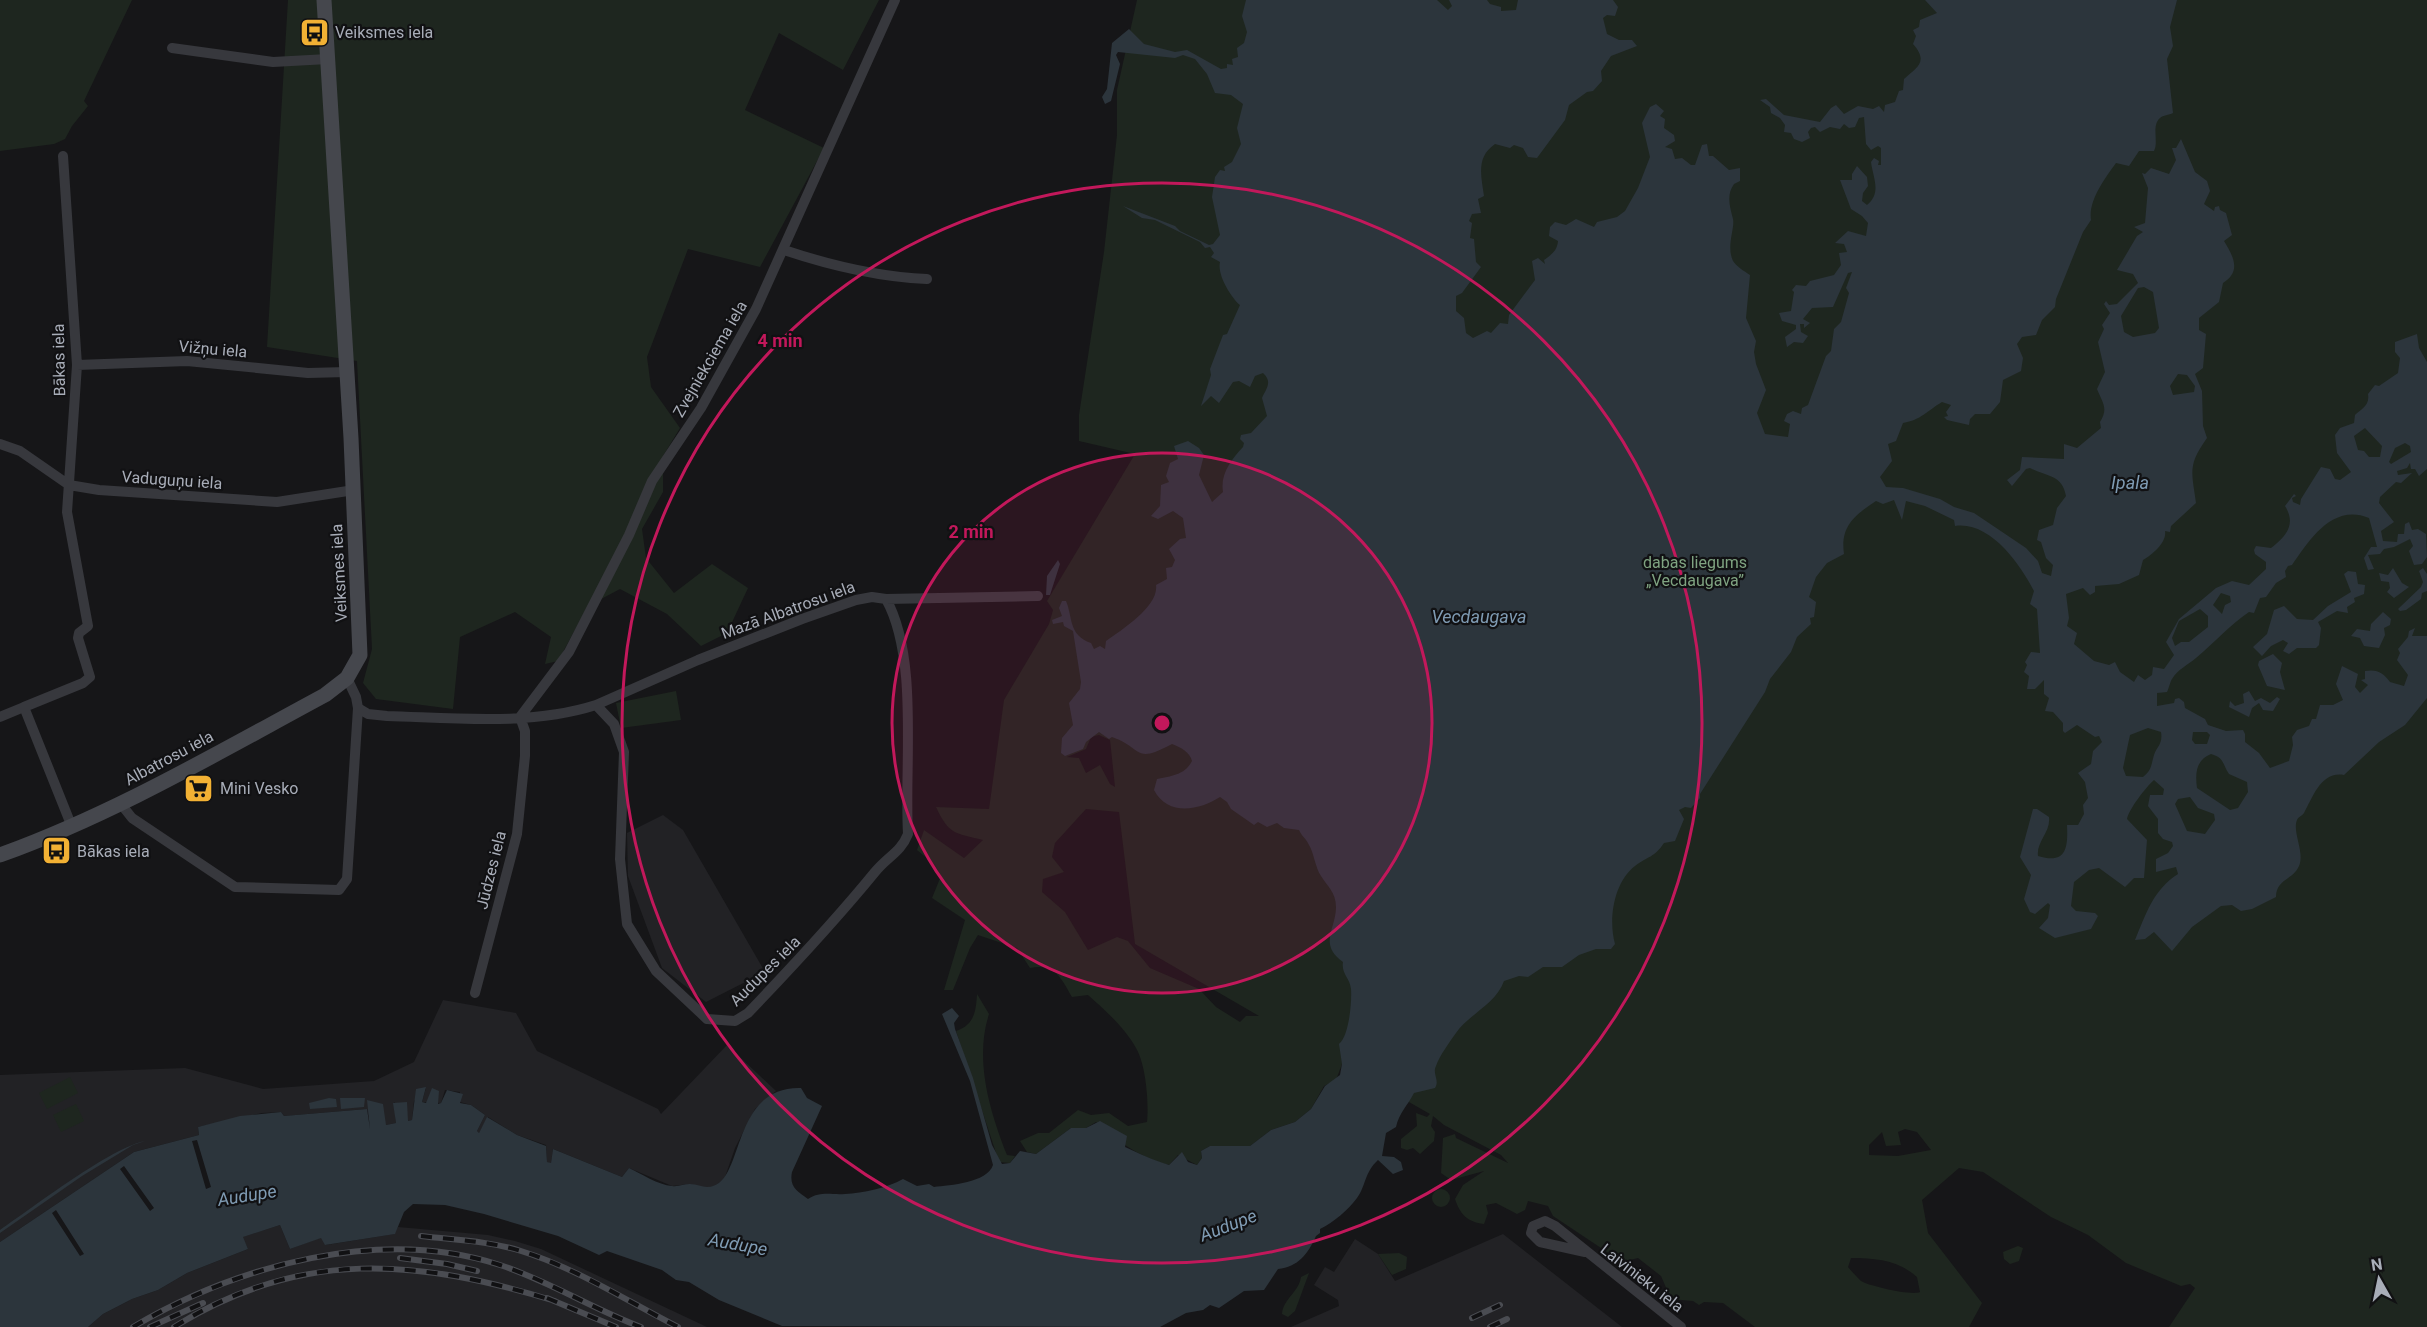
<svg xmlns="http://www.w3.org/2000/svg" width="2427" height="1327" font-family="Roboto,sans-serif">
<rect width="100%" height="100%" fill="#161618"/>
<path fill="#222225" d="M 663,815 L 683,830 L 765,972 L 706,1002 L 662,968 L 628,876 L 627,833 Z
M 443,1000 L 516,1013 L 537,1051 L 658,1109 L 661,1114 L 727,1045 L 776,1091 L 755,1109 L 735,1148 L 724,1180 L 715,1186 L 704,1188 L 690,1184 L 672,1186 L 629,1168 L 622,1177 L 553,1149 L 551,1164 L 547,1162 L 546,1145 L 517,1135 L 488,1117 L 479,1133 L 477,1131 L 485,1115 L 471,1105 L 460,1102 L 460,1092 L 445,1090 L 441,1103 L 422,1102 L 426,1088 L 414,1101 L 412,1120 L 408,1121 L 394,1102 L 396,1123 L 386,1125 L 368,1100 L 372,1129 L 367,1109 L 284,1116 L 281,1112 L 262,1113 L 198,1127 L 199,1135 L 134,1152 L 0,1242 L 0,1075 L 185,1068 L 263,1089 L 374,1081 L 414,1062 Z
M 280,1225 L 290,1249 L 322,1237 L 326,1245 L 394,1234 L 398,1227 L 488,1235 L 515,1241 L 541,1249 L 707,1327 L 88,1327 L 103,1314 L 132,1299 L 158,1290 L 187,1273 L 248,1249 L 242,1237 Z
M 1503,1234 L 1622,1327 L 1291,1327 L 1339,1306 L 1338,1300 L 1314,1285 L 1325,1267 L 1334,1272 L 1355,1239 L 1378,1254 L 1395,1281 Z"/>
<path fill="#1e261f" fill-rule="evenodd" d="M 0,0 L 132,0 L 84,101 L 88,106 L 72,126 L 65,139 L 54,144 L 0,151 Z
M 288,0 L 879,0 L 843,70 L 779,33 L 745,110 L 824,148 L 760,267 L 688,249 L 647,357 L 651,387 L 680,428 L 663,456 L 663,492 L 642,529 L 646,558 L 674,593 L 712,564 L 748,588 L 727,633 L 701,646 L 667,614 L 620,589 L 588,606 L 558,661 L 545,664 L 551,637 L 515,612 L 460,637 L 453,709 L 376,699 L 363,683 L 372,649 L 357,361 L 267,347 Z
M 1137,0 L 2427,0 L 2427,1327 L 2169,1327 L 2195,1288 L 2190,1284 L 2181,1286 L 2126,1263 L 2088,1235 L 2051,1217 L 1983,1172 L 1959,1168 L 1922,1200 L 1928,1233 L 1982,1303 L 1969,1327 L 1755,1327 L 1723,1303 L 1704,1302 L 1699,1305 L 1693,1301 L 1671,1299 L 1661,1276 L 1638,1258 L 1622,1262 L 1553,1216 L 1548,1206 L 1528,1201 L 1525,1210 L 1517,1214 L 1496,1203 L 1486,1205 L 1488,1213 L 1484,1224 C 1467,1222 1460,1214 1455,1199 L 1463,1185 L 1484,1171 L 1451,1180 L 1441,1173 L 1443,1138 L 1455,1134 L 1456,1138 L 1508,1163 L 1501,1155 L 1444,1125 L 1433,1116 L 1431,1126 L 1435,1132 L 1434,1141 L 1420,1154 L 1413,1148 L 1407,1150 L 1401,1148 L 1401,1139 L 1417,1126 L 1416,1113 L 1427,1117 L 1430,1114 L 1342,1064 L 1336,1080 L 1324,1086 L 1311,1109 L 1295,1122 L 1271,1130 L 1250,1146 L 1210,1146 L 1201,1151 L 1202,1158 L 1197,1165 L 1178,1155 L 1169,1165 C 1139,1157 1119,1142 1096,1122 L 1086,1128 L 1071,1128 L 1036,1154 L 1027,1152 L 1020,1141 L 1038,1133 L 1049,1133 L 1078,1110 L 1091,1115 L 1109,1113 L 1128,1126 L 1147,1122 C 1149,1103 1146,1065 1136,1048 C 1125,1028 1105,1010 1088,995 L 1072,997 C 1061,978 1055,963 1030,968 L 1017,948 L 978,935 L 970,948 L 953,990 L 944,990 L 965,920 L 932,898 L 941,876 L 934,864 L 917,850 L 924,830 L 964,858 L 983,840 C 955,833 949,835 936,807 L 989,809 L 1004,700 L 1049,624 L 1053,610 L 1047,601 L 1135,454 L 1079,441 L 1079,415 L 1104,252 L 1117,135 L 1117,90 ZM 1099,735 L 1110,740 L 1115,787 L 1110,784 L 1100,765 L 1086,773 L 1079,758 L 1067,757 L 1086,749 L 1091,737 ZM 1086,809 L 1119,812 L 1135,944 L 1259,1016 L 1246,1016 L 1240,1022 L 1216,1007 L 1199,989 L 1150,968 L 1128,941 L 1117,937 L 1088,950 L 1065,912 L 1042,892 L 1043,879 L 1064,872 L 1052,857 L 1055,843 ZM 1905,1129 L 1917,1132 L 1931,1150 L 1898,1156 L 1869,1155 L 1869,1145 L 1882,1132 L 1886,1146 L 1901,1145 L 1898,1132 ZM 1851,1258 C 1875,1258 1898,1260 1917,1277 L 1920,1292 C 1912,1296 1869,1286 1861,1281 C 1857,1277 1852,1272 1848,1267 Z
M 676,691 L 681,720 L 621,728 L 616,703 Z
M 977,994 L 989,1014 C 974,1060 990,1112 1007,1155 L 1015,1156 L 1010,1163 L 999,1162 L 956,1031 C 974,1025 976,1012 977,994 Z
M 70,1077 L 78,1093 L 47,1109 L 39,1093 Z
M 76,1104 L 84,1121 L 61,1132 L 53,1115 Z
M1432 1198a9 9 0 1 1 18 0a9 9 0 1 1-18 0Z
M 2018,1246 L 2023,1248 L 2019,1261 L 2010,1264 L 2004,1259 L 2003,1252 Z
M 1399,1253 L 1407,1257 L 1406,1269 L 1392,1275 L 1378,1254 Z
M 1309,1273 L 1295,1311 L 1288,1317 L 1282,1314 C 1283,1299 1299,1292 1301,1277 Z"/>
<path fill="#2c353c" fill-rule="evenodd" d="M 1246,0 L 1437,0 L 1448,10 L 1452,6 L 1449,0 L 1487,0 L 1490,4 L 1501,7 L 1501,11 L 1516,10 L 1518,0 L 1613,0 L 1618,7 L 1615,16 L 1607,15 L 1603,18 L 1607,34 L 1619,40 L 1632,40 L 1637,46 L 1611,56 L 1601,71 L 1602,81 L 1593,91 L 1587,92 L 1569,105 L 1565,120 L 1537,158 L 1528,157 L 1523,148 L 1514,145 L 1510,148 L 1495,144 C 1476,157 1481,175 1484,196 L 1478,199 L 1481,213 L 1472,214 L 1469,221 L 1472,223 L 1470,238 L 1474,239 L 1476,262 L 1481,267 L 1462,293 L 1456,296 L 1456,311 L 1464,318 L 1466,333 L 1473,338 L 1487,331 L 1491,333 L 1500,323 L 1508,324 L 1509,315 L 1535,280 L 1532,261 L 1538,258 L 1545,264 L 1544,260 C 1552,254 1557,251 1558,241 L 1549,236 L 1550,227 L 1555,222 L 1566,225 L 1576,219 L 1594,227 L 1597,222 L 1617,217 L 1625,211 L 1638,188 L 1650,157 L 1642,123 L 1650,107 L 1656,104 L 1664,111 L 1660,116 L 1665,119 L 1664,128 L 1674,135 L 1675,141 L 1665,147 L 1672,149 L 1675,159 L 1682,158 L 1691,165 L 1695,165 L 1702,145 L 1707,144 L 1709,156 L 1713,156 L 1729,170 L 1740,168 L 1740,181 L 1734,184 C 1726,195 1730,207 1733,219 C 1735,229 1726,246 1733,261 C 1736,266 1744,271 1750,275 L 1746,318 L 1756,341 L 1754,352 L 1756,364 L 1766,390 L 1757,413 L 1765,434 L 1788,437 L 1790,424 L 1784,421 L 1787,414 L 1793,411 L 1801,414 L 1802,408 L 1808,405 L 1826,356 L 1831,351 L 1834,329 L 1841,322 L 1849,293 L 1846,288 L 1852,272 L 1848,273 L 1833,307 L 1812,308 L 1803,319 L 1810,323 L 1804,328 L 1804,324 L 1800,324 L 1801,332 L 1808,336 L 1803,343 L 1794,342 L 1787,347 L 1785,337 L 1796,329 L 1796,325 L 1782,321 L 1779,313 L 1791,311 L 1794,292 L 1792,290 L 1796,285 L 1806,286 L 1810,281 L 1834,275 L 1841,265 L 1839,253 L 1847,252 L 1844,244 L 1835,243 L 1848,231 L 1866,236 L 1868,223 L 1862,216 L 1851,209 L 1840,180 L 1852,180 L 1852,174 L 1857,166 L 1867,177 L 1868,186 L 1863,193 L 1862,201 L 1867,205 C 1882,193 1873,178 1871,162 L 1874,158 L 1879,161 L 1878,165 L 1881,165 L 1881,148 L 1878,146 L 1871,150 L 1866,144 L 1864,117 L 1859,118 L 1855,127 L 1849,128 L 1844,124 L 1840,129 L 1830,127 L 1820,132 L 1815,127 L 1811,128 L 1808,132 L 1810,138 L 1802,142 L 1794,139 L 1791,133 L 1784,132 L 1785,125 L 1780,118 L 1771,113 L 1770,107 L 1760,100 L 1766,99 L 1784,115 L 1820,122 L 1831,108 L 1836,105 L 1844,114 L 1858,106 L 1873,109 L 1879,106 L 1884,112 L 1885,105 L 1895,102 L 1899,91 L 1903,90 L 1904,79 C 1917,67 1929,62 1913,44 L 1916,36 L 1913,30 L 1919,27 L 1920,20 L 1937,13 L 1925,0 L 2177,0 L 2170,27 L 2173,46 L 2167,59 L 2173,113 C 2169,115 2163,115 2160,118 C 2151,126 2159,142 2154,151 L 2139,151 L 2129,166 L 2116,163 C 2105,178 2088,201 2091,220 L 2083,232 L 2056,299 L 2055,307 L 2042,320 L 2036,335 L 2022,337 L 2017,344 L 2023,358 L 2021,371 L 2003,380 L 2000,402 L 1990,414 L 1975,414 L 1970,419 L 1969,425 L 1947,420 L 1944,417 L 1948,416 L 1946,412 L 1951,405 L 1942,402 C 1927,411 1921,420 1903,423 L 1896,441 L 1888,444 L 1892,461 L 1880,477 L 1886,487 L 1903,488 L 1940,499 L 1954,507 L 1974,513 L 2026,548 L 2038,561 L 2042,573 L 2051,576 L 2053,565 L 2046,558 L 2041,542 L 2037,540 L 2039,530 L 2053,525 L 2057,508 L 2066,496 C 2062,474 2047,477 2030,468 L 2026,469 L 2012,486 L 2007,480 L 2020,470 L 2022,457 L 2064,459 L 2064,444 L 2077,448 L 2101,428 L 2100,422 C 2109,408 2102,402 2097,389 L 2105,372 L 2098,342 L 2104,329 L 2102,325 L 2110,313 L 2104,304 L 2106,301 L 2109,305 L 2117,304 L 2138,283 L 2133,274 L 2117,270 L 2137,236 L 2143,232 L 2134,227 L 2145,223 L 2148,188 L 2142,173 L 2145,174 L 2151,168 L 2169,174 L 2176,160 L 2172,148 L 2176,148 L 2181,139 L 2195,172 L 2207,181 L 2210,191 L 2204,204 L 2214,211 L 2215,207 L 2219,206 L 2220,210 L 2226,213 L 2232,235 L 2224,241 C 2233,256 2242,271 2223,283 L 2219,302 L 2199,318 L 2199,330 L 2206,334 L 2203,368 L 2195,374 L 2202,391 L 2203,426 L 2207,438 C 2187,466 2192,472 2196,503 L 2171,526 L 2170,532 L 2165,531 C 2167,542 2153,554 2143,560 L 2139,575 L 2119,584 L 2095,586 L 2095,592 L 2090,595 L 2083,588 L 2066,594 L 2069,618 L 2067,626 L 2077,633 L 2074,644 L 2094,661 L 2109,665 L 2115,662 L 2120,672 L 2134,682 L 2138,675 L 2145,680 L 2152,675 L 2153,667 L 2164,669 L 2174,655 L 2166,642 L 2179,619 L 2216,588 L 2232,581 L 2249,585 L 2266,569 L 2266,562 L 2255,554 L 2254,550 L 2256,546 L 2271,548 C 2285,537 2297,525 2285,506 L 2294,494 L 2296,496 L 2292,498 L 2293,502 L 2300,505 L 2301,499 L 2321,467 L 2330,469 L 2335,479 L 2340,480 L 2351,472 L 2337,453 L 2335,435 L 2340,428 L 2354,423 L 2355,415 C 2361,409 2370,406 2368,394 L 2375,385 L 2379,386 L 2398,373 L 2400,358 L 2395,352 L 2395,342 L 2417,334 L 2419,348 L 2427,362 L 2427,469 L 2419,476 L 2415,469 L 2411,469 L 2410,463 L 2407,468 L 2397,471 L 2398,475 L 2412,473 L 2401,483 L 2396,482 L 2380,497 L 2379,503 L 2394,522 L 2381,531 L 2383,541 L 2397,542 L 2398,534 L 2404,534 L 2405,524 L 2409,522 L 2412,530 L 2418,529 L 2426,534 L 2427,557 L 2422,564 L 2414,565 L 2409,551 L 2413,546 L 2410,539 L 2394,547 L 2384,549 L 2380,554 L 2368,555 L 2374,569 L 2368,570 L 2364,558 L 2371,547 L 2377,547 L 2369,518 C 2332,503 2309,541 2292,565 L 2288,566 L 2285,571 L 2286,577 L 2276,583 L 2266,597 L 2260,598 L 2254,613 L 2249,612 C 2230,625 2216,641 2196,658 C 2188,665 2178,669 2172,679 C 2170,682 2169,688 2167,692 L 2157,693 L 2157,706 L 2174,703 L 2175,699 L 2179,698 L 2184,702 L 2185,708 L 2205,719 L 2208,725 L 2226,731 L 2243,730 L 2245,734 L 2245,742 L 2259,753 L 2270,768 L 2289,761 L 2293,745 L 2292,737 L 2297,730 L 2309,726 L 2312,719 L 2316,719 L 2320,705 L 2333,705 L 2343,700 L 2336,684 L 2342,666 L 2358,674 L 2355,687 L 2360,693 L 2368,685 L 2361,680 L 2365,679 L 2365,671 C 2378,669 2383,673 2390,682 L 2404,686 L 2408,675 L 2397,660 L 2400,653 L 2398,649 L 2408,637 L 2409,631 L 2415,628 L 2412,636 L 2427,636 L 2427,698 L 2405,725 L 2379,742 L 2344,775 C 2321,771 2313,797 2304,813 C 2302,816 2298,817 2297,820 C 2292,832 2305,852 2299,866 C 2293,880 2276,879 2276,897 L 2252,909 L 2241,911 L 2232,905 L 2221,906 L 2192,927 L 2172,951 L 2154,932 L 2145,939 L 2135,940 C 2146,914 2153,890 2178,874 L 2176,867 L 2156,872 L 2156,859 L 2168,853 L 2173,846 L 2172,842 L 2163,839 L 2158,833 L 2158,819 L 2148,806 L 2150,795 L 2163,795 L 2164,789 L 2154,780 C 2146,787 2129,809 2127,819 L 2147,840 L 2144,878 L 2134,878 L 2125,887 L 2099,868 L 2089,870 L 2074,882 L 2071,906 L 2076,911 L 2095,913 L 2098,916 L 2091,929 L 2055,938 L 2039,928 L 2048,918 L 2050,905 L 2048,903 L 2035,914 L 2030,912 L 2024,899 L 2031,875 L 2020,857 L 2033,809 L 2037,809 L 2049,817 C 2051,832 2036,842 2038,856 C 2067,865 2068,847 2067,825 L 2078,825 L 2084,814 L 2083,805 L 2088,798 L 2085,782 L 2078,773 L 2091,764 L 2093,751 L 2102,742 L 2099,736 L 2095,737 L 2077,725 L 2065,733 L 2063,731 L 2063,723 L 2053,712 L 2045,711 L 2049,698 L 2044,694 L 2044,680 L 2035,689 L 2027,689 L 2029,676 L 2024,672 L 2027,665 L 2025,662 L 2031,652 L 2040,653 L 2037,609 L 2030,604 L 2034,591 C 2020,564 1990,521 1955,526 L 1954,520 L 1925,506 L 1906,501 L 1902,520 L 1894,500 L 1883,504 L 1876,501 C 1855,515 1840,526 1844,554 L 1827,563 L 1816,577 L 1809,597 L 1816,602 L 1814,617 L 1810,618 L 1811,624 L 1797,637 L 1791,652 L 1770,679 L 1765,692 L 1700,794 L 1700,798 L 1691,808 L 1685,807 L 1679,810 L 1684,819 L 1675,841 L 1664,843 C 1654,858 1648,856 1635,866 C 1614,882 1608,919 1615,944 L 1611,949 L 1596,949 L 1579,955 L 1562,967 L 1543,967 L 1528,977 L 1519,976 L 1504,981 C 1496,1004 1469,1014 1456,1033 C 1449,1043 1440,1055 1436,1066 C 1432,1074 1440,1080 1435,1088 L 1414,1093 C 1408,1105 1399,1113 1396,1127 L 1386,1133 L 1382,1156 L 1394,1157 L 1401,1162 L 1403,1170 L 1393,1174 L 1378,1160 C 1364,1173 1366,1186 1357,1198 C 1348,1210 1334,1222 1320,1229 L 1320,1233 L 1316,1236 C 1308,1254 1298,1267 1278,1269 L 1264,1290 L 1244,1291 L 1219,1308 L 1210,1305 L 1203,1310 L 1186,1313 L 1160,1327 L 782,1326 L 719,1300 L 689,1282 L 676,1280 L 662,1270 L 607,1251 L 599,1255 L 558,1236 L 484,1214 L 445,1205 L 413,1204 L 404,1212 L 395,1234 L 325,1245 L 321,1238 L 290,1249 L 280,1225 L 243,1237 L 248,1249 L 187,1273 L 158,1290 L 132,1299 L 103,1314 L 88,1327 L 0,1327 L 0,1242 L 134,1152 L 199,1135 L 198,1127 L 240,1116 L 281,1112 L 284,1116 L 367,1109 L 370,1129 L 367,1100 L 383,1104 L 386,1125 L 396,1123 L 393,1103 L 407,1102 L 408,1121 L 412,1120 L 416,1089 L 426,1087 L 422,1102 L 426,1103 L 432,1088 L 439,1091 L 438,1104 L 441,1103 L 447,1090 L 463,1094 L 460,1103 L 471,1105 L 485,1115 L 477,1131 L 479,1133 L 487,1117 L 517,1135 L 546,1146 L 547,1162 L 551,1163 L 553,1149 L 622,1177 L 629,1168 C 642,1174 658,1185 672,1186 C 678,1187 684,1184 690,1184 C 699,1184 704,1189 713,1186 C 744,1178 732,1086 801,1088 L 807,1098 L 822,1106 L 792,1172 C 789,1187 797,1191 808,1199 C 821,1191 830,1195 845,1194 C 863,1193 887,1188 903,1179 L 917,1186 L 929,1184 L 934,1187 C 950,1185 987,1183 993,1165 L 970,1081 L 942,1014 L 952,1008 L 959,1016 L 954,1023 L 955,1029 L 973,1078 L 992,1145 L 1002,1164 L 1010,1163 L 1020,1151 L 1036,1154 L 1071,1128 L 1086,1128 L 1100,1121 L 1127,1136 L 1125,1147 C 1140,1154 1153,1160 1169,1165 L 1182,1152 L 1188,1162 L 1197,1165 L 1202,1158 L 1201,1151 L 1210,1146 L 1250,1146 L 1271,1130 L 1295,1122 L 1311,1109 L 1325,1086 L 1340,1075 L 1342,1064 L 1339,1044 C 1349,1036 1352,1002 1351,989 C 1350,978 1341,974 1343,962 C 1318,944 1336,929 1336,907 C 1336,892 1327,886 1321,876 C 1315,867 1314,853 1309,845 C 1306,838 1302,837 1299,830 L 1284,828 L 1277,823 L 1267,827 L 1258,822 L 1254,825 L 1231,809 L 1227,802 L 1220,797 C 1200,810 1168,817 1154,790 L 1157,779 C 1171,776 1185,775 1192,761 C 1190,752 1180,747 1172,744 C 1133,765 1144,748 1112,737 L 1109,739 L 1099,732 L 1086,742 L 1083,749 L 1065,756 L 1061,753 L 1062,738 L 1073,725 L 1069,703 L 1080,689 L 1081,682 L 1073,631 L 1064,626 L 1063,622 L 1053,624 L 1052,620 L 1062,616 L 1059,608 L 1062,601 L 1066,601 C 1073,617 1068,635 1091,643 L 1094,649 L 1100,646 L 1105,649 L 1106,641 C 1123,629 1159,606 1156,585 L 1167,579 L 1166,568 L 1172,567 L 1175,560 L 1169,549 L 1180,539 L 1186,538 L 1183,518 L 1173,511 L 1158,519 L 1151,516 L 1160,506 L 1161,485 L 1169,482 L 1166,476 L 1170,463 L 1178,459 L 1174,446 L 1188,441 L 1199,448 L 1204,455 L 1199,475 L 1212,502 L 1223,492 C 1220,474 1231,460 1243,447 L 1244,443 L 1240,439 L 1241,435 L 1251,433 L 1267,416 L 1262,398 C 1266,389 1273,382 1263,373 L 1255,376 L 1250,387 L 1239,381 L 1233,382 L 1219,403 L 1211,396 L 1201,406 L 1211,375 L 1210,369 L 1223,335 L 1227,334 L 1240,305 C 1231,297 1217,275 1220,262 L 1211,257 L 1214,253 L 1210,247 L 1205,248 L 1200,242 L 1155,220 L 1142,218 L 1123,206 L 1175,226 L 1180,231 L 1209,245 L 1213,244 L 1220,235 L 1212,197 L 1215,177 L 1220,170 L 1225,171 L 1224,167 L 1232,162 L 1241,144 L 1237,128 L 1243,104 L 1231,95 L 1215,93 L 1207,74 L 1195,59 L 1183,55 L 1175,58 L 1118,52 L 1116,55 L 1120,64 L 1111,101 L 1105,104 L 1102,97 L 1107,89 L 1112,43 L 1129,29 L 1144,44 L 1175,52 L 1187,50 L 1221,69 L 1227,68 L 1227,64 L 1233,65 L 1232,59 L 1238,57 L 1237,48 L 1244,43 L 1247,32 L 1242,16 ZM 2144,287 L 2153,292 L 2159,328 L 2155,333 L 2133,337 L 2124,332 L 2121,316 L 2138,288 ZM 2178,374 L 2187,375 L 2195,386 L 2194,392 L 2173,395 L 2170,386 ZM 2365,428 L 2382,446 L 2380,457 L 2369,457 L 2364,451 L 2358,450 L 2354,436 ZM 2405,443 L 2410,446 L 2411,452 L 2391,464 L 2389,462 L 2395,448 ZM 2221,593 L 2230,596 L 2231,602 L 2225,605 L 2222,614 L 2213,605 ZM 2200,609 L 2208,616 L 2208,627 L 2189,642 L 2181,642 L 2175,646 L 2172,638 L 2179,621 ZM 2148,728 L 2161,732 C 2163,744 2157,746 2154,755 C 2151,765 2152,770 2143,777 L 2126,776 L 2123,768 L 2130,735 ZM 2193,732 L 2207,732 L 2210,735 L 2207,744 L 2195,744 L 2192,740 ZM 2211,754 C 2225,758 2222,764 2229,774 L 2247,782 L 2248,792 L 2238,808 L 2230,810 L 2197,788 C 2195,773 2196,760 2211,754 ZM 2190,797 L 2198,808 L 2214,814 L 2215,820 L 2205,834 L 2187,831 L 2175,804 L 2178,799 Z
M 1058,560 L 1060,564 L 1050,595 L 1046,595 L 1047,576 Z
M 2393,568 L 2402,583 L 2409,587 L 2394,598 L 2387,592 L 2390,588 L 2389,582 L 2381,581 L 2379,573 L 2388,575 Z
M 2423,568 L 2427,574 L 2427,591 L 2422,593 L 2421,599 L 2406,610 L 2400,611 L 2398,609 L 2421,587 L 2423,582 L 2419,571 Z
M 2348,571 L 2356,572 L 2358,584 L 2365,585 L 2364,594 L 2354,598 L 2355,602 L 2347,607 L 2348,613 L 2337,611 L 2318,622 L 2321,628 L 2319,645 L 2316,648 L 2297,648 L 2289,654 L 2283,651 L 2288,643 L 2283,640 L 2271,646 L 2262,656 L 2253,647 L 2267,634 L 2274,610 L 2284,606 L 2297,619 L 2313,620 L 2328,606 L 2351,592 L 2344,574 Z
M 2383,612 L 2391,619 L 2390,625 L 2384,628 L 2385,635 L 2379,648 L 2364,646 L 2360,638 L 2351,636 L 2357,629 L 2370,631 L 2371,624 Z
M 2273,654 L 2282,663 L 2280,672 L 2285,690 L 2267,686 L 2258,665 L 2259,661 Z
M 2249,691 L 2255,701 L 2261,698 L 2270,703 L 2277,697 L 2280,699 L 2273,711 L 2263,710 L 2259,703 L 2252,708 L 2249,717 L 2229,707 L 2230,701 L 2235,706 L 2244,703 L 2243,694 Z
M 329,1098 L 336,1099 L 337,1107 L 310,1109 L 309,1103 Z
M 340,1098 L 365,1098 L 364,1107 L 341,1109 Z
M 145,1141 L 133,1145 L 82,1176 L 0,1233 L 0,1230 C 32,1208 112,1147 145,1141 Z"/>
<path fill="#161618" d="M 197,1140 L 211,1187 L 206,1189 L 192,1141 Z
M 124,1166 L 154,1208 L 150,1211 L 120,1169 Z
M 56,1210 L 84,1254 L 80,1256 L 52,1213 Z"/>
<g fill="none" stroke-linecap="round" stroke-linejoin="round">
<path stroke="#37383d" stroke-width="10" d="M 172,48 L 273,62 L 328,59
M 63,156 L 77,365 L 67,512 L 88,626 L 79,633 L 78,638 L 90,677 L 83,683 L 24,707 L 72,827
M 784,250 C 829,265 879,277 927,279
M 77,365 L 187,361 L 308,373 L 347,372
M 0,444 L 20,451 L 69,485 L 99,490 L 277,502 L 354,490
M 596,705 L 614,724 L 624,752 L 620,859 L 627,924 L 656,971 L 707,1019 L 735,1021 L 748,1013 C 792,967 835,921 875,872 C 887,857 901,852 908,834 C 904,766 919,658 886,599
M 358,708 L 368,714 L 387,716 C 455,718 530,726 596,705 L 698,660 L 802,619 L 856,600 L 872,597 L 886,599 L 1038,596
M 0,717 L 24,707
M 121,804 L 132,818 L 235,887 L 339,890 L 347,879 L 358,708 L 356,697 L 347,678
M 475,993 L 517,834 L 525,756 L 525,731 L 520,717 L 569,652 L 629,535 L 652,481 L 701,408 L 756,309 L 895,0
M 1585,1252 L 1540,1242 L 1531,1233 L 1533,1226 L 1545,1221 L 1555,1226 L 1681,1327"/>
<path stroke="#45474d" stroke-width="15" d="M 0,855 C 114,814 219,752 325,695 L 347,678 L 360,655 L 351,438 L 324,0"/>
<defs>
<path id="rail" d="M 421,1236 C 455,1240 489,1241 521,1251 C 576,1268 627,1301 678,1327
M 400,1258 L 447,1264 L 477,1271
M 547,1298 L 616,1327
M 1472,1318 L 1500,1305
M 133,1327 C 238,1265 381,1226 500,1265 C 549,1281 593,1309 641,1327
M 150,1327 L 203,1303
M 174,1327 C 301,1248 418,1259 555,1301
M 1490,1327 L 1507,1319"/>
</defs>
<use href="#rail" stroke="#4a4c52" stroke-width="6"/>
<use href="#rail" stroke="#111113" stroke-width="4" stroke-dasharray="11" stroke-linecap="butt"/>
</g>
<circle cx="1162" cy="723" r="270" fill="#c2185b" fill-opacity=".12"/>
<g fill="none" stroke="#c2185b" stroke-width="3">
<circle cx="1162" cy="723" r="270"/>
<circle cx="1162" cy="723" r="540"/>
</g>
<defs>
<symbol id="bus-square" viewBox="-11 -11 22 22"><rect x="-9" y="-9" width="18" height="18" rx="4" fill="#f2b134" stroke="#111113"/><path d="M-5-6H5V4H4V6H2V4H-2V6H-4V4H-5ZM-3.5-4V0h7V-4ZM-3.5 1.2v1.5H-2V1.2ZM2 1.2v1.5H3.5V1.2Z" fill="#111"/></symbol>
<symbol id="supermarket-square" viewBox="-11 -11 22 22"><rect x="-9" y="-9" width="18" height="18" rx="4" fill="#f2b134" stroke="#111113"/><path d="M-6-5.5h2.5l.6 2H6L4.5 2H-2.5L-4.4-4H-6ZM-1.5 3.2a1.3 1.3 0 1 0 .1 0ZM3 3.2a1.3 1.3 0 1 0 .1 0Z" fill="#111"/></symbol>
</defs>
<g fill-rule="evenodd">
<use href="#bus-square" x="298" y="16" width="33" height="33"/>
<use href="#supermarket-square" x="182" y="772" width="33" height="33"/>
<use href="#bus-square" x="40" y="834" width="33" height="33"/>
</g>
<g text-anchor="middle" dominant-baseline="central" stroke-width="4.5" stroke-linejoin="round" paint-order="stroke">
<g font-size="16" fill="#a8adb8" stroke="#111113" text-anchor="start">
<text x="335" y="32">Veiksmes iela</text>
<text x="220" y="788">Mini Vesko</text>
<text x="77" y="851">Bākas iela</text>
</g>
<g font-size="16" fill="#a8adb8" stroke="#111113">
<text transform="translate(213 349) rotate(5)">Vižņu iela</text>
<text transform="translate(710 359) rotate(-60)">Zvejniekciema iela</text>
<text transform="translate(59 360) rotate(-91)">Bākas iela</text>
<text transform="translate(172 480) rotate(4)">Vaduguņu iela</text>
<text transform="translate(339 573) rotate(-93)">Veiksmes iela</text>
<text transform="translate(788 610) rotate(-20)">Mazā Albatrosu iela</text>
<text transform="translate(169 758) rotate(-28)">Albatrosu iela</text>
<text transform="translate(491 870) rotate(-76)">Jūdzes iela</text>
<text transform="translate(765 971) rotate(-45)">Audupes iela</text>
<text transform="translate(1642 1278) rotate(38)">Laivinieku iela</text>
</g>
<g font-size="16" fill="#7fa381" stroke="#111113">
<text x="1695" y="562">dabas liegums<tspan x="1695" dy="18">„Vecdaugava”</tspan></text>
</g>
<g font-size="18" font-style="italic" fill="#7f9bb3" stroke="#111113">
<text x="2130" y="482">Ipala</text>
<text x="1479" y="616">Vecdaugava</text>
<text transform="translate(247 1195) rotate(-9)">Audupe</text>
<text transform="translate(1228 1225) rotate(-21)">Audupe</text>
<text transform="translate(738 1244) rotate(10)">Audupe</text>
</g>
</g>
<circle cx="1162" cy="723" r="9" fill="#c2185b" stroke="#111113" stroke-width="3"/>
<g font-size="18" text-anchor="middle" font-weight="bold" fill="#c2185b" stroke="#111113" stroke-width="4.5" stroke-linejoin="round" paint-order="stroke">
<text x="780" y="347">4 min</text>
<text x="971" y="538">2 min</text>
</g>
<g transform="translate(2379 1279) rotate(351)" stroke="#111113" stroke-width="4.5" paint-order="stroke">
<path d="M0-4.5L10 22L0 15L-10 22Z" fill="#a8adb8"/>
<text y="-9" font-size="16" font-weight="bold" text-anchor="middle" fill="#a8adb8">N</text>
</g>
</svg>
